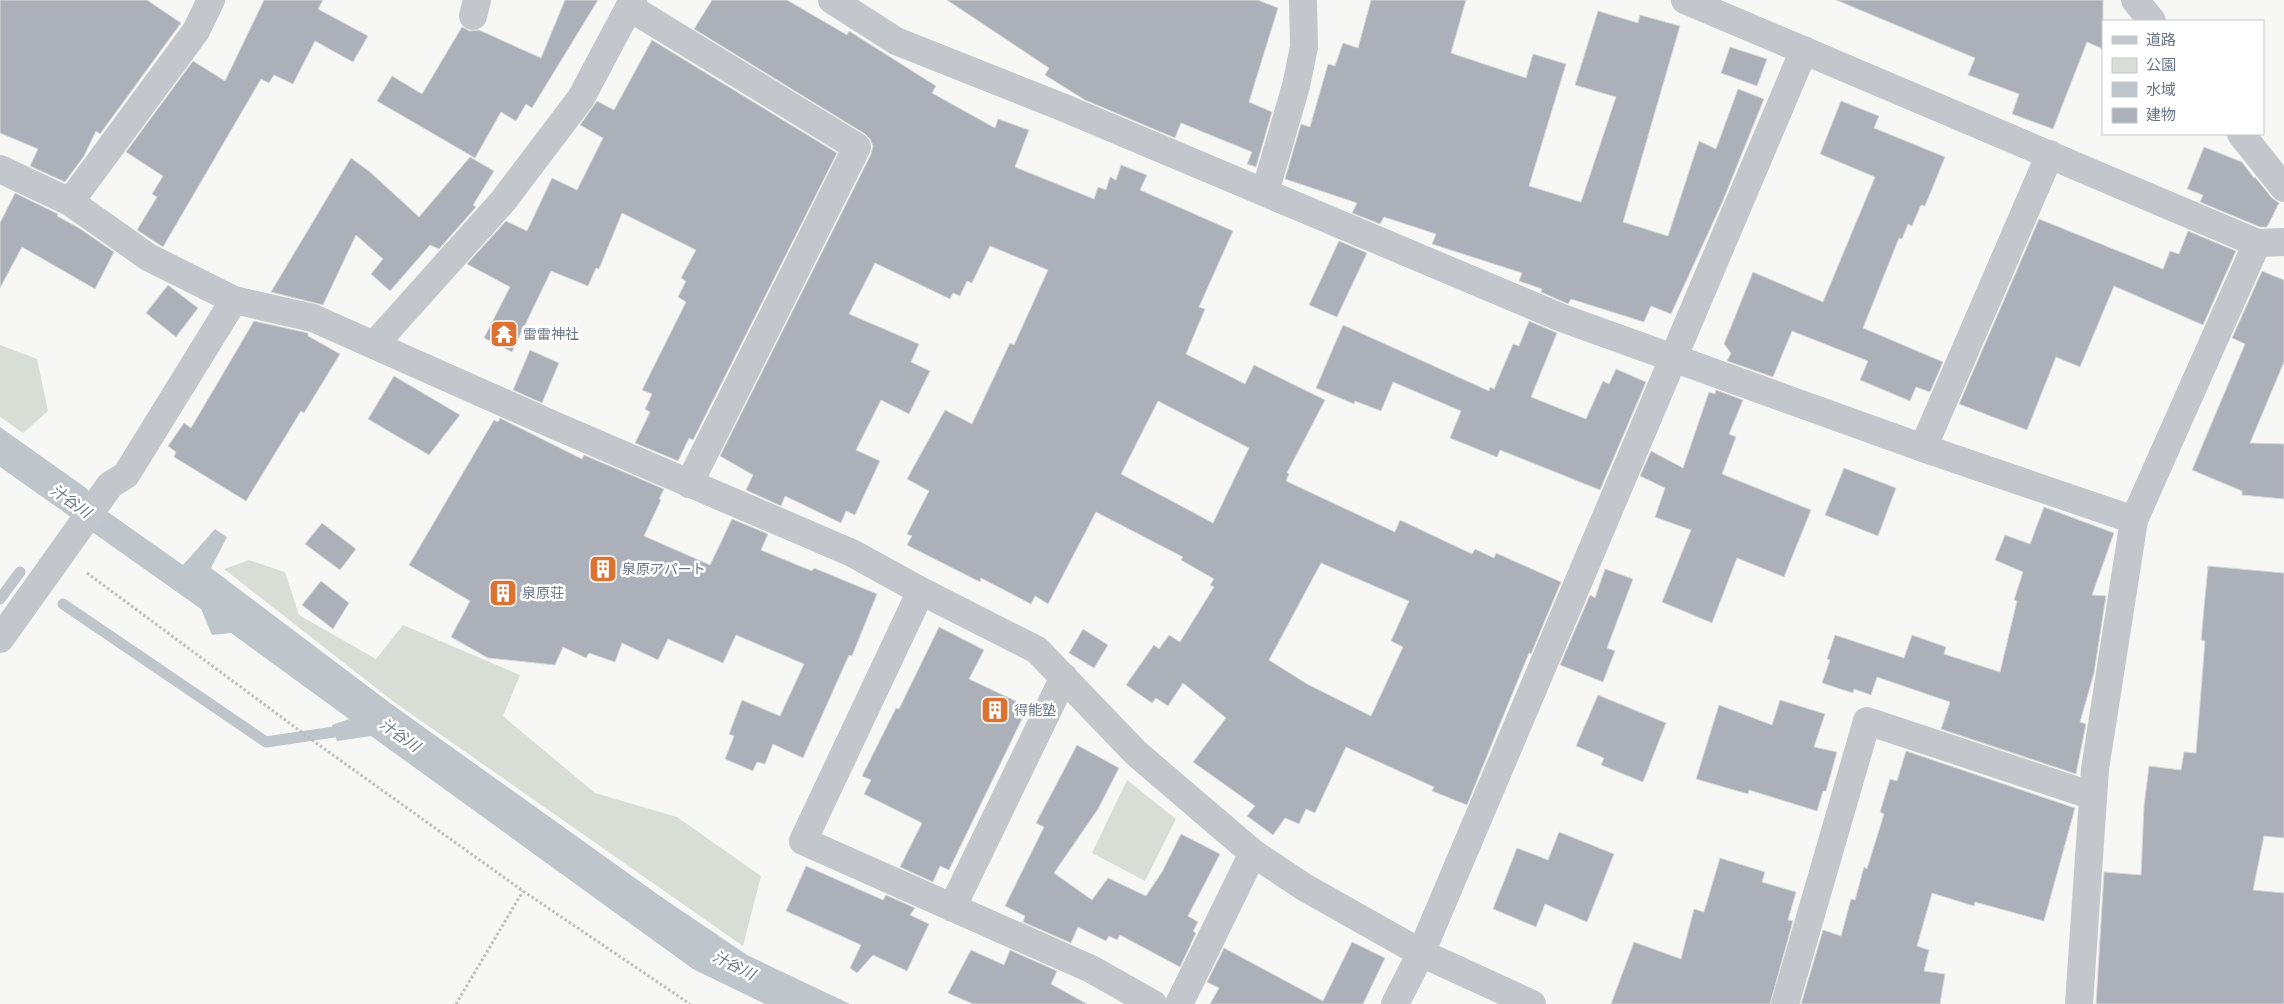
<svg xmlns="http://www.w3.org/2000/svg" width="2284" height="1004" font-family="Helvetica,'Noto Sans JP',sans-serif">
<rect width="100%" height="100%" fill="#f7f8f5"/>
<path fill="#d8ded6" d="M 0,345 L 37,359 L 48,411 L 23,433 L 0,417 Z
M 249,560 L 285,572 L 299,615 L 376,659 L 403,625 L 520,675 L 503,716 L 595,793 L 677,817 L 761,876 L 743,946 L 394,702 L 224,569 Z
M 1127,780 L 1176,819 L 1145,881 L 1092,853 Z"/>
<path fill="#bec5cb" d="M 0,427 L 86,488 L 105,510 L 183,565 L 215,529 L 227,537 L 211,568 L 390,703 L 660,896 L 747,955 L 850,1004 L 765,1004 L 693,969 L 371,736 L 337,741 L 332,725 L 349,719 L 231,633 L 212,635 L 201,609 L 0,467 Z"/>
<g fill="none" stroke-linecap="round" stroke-linejoin="round">
<path stroke="#bec5cb" stroke-width="11" d="M 0,599 L 20,572
M 63,604 L 266,742 L 334,732 L 347,728"/>
</g>
<path fill="#acb1b9" stroke="#d9d9d7" fill-rule="evenodd" d="M 0,0 L 147,0 L 181,23 L 100,134 L 96,131 L 84,156 L 65,182 L 30,166 L 38,149 L 0,133 Z
M 264,0 L 323,0 L 318,9 L 368,36 L 353,62 L 315,41 L 293,84 L 274,75 L 269,83 L 261,79 L 163,247 L 137,230 L 157,197 L 152,194 L 163,176 L 126,152 L 193,61 L 225,81 Z
M 565,0 L 598,0 L 532,108 L 526,104 L 516,121 L 501,112 L 475,158 L 377,101 L 392,76 L 422,94 L 462,27 L 470,31 L 479,30 L 541,58 Z
M 712,0 L 787,0 L 847,35 L 849,31 L 936,86 L 932,93 L 995,128 L 998,119 L 1029,130 L 1015,167 L 1094,199 L 1098,187 L 1106,190 L 1110,177 L 1116,180 L 1121,165 L 1147,175 L 1140,190 L 1233,231 L 1199,307 L 1205,309 L 1186,354 L 1245,384 L 1254,365 L 1325,400 L 1287,473 L 1289,474 L 1286,481 L 1395,532 L 1400,520 L 1472,554 L 1475,549 L 1494,558 L 1496,553 L 1561,582 L 1531,654 L 1529,653 L 1467,805 L 1432,791 L 1434,787 L 1346,747 L 1315,813 L 1306,809 L 1299,824 L 1285,818 L 1273,835 L 1247,816 L 1255,806 L 1193,762 L 1226,718 L 1183,683 L 1168,706 L 1156,698 L 1152,703 L 1126,685 L 1154,645 L 1159,649 L 1169,635 L 1180,642 L 1214,587 L 1210,585 L 1214,579 L 1181,560 L 1183,557 L 1096,512 L 1048,604 L 1035,596 L 1031,604 L 981,578 L 980,582 L 907,545 L 912,536 L 907,534 L 929,491 L 907,479 L 945,410 L 972,424 L 1010,343 L 1014,345 L 1048,270 L 990,246 L 972,283 L 967,281 L 960,296 L 953,293 L 950,299 L 875,263 L 849,314 L 919,344 L 911,362 L 930,371 L 909,414 L 881,400 L 856,450 L 880,461 L 855,515 L 846,511 L 841,523 L 785,496 L 781,506 L 746,490 L 753,475 L 720,456 L 871,154 L 873,146 L 870,139 L 865,134 L 694,29 ZM 1158,401 L 1249,448 L 1213,523 L 1121,474 ZM 1321,563 L 1409,601 L 1391,641 L 1403,647 L 1371,716 L 1307,684 L 1269,660 Z
M 947,0 L 1258,0 L 1278,8 L 1249,102 L 1272,112 L 1256,167 L 1247,164 L 1252,152 L 1181,123 L 1175,138 L 1085,100 L 1045,75 L 1049,68 Z
M 1371,0 L 1466,0 L 1451,53 L 1526,78 L 1533,54 L 1566,64 L 1529,186 L 1581,202 L 1616,97 L 1575,85 L 1598,11 L 1638,23 L 1640,15 L 1680,26 L 1623,222 L 1668,236 L 1699,141 L 1716,149 L 1738,89 L 1764,99 L 1722,203 L 1671,314 L 1651,306 L 1644,322 L 1571,299 L 1568,304 L 1541,292 L 1542,289 L 1519,281 L 1522,273 L 1432,244 L 1436,234 L 1384,217 L 1380,224 L 1352,213 L 1357,203 L 1285,179 L 1301,124 L 1310,127 L 1328,64 L 1335,66 L 1343,43 L 1358,48 Z
M 1836,0 L 2103,0 L 2103,49 L 2087,42 L 2053,129 L 2012,114 L 2019,94 L 1968,75 L 1975,58 Z
M 652,40 L 837,153 L 693,440 L 689,438 L 678,461 L 635,443 L 650,412 L 645,409 L 652,394 L 642,390 L 686,302 L 678,297 L 686,281 L 681,278 L 696,250 L 622,213 L 599,269 L 596,268 L 588,286 L 551,271 L 512,352 L 484,338 L 510,287 L 467,264 L 506,221 L 527,231 L 552,178 L 577,190 L 603,138 L 580,125 L 597,101 L 614,110 Z
M 1730,47 L 1767,59 L 1757,86 L 1721,73 Z
M 1841,101 L 1879,116 L 1874,128 L 1945,157 L 1925,206 L 1921,205 L 1912,226 L 1908,224 L 1902,239 L 1899,238 L 1863,328 L 1943,362 L 1930,392 L 1916,387 L 1910,401 L 1860,380 L 1868,361 L 1792,331 L 1773,377 L 1727,361 L 1731,353 L 1724,344 L 1753,272 L 1823,302 L 1875,177 L 1820,154 Z
M 2204,147 L 2242,162 L 2254,178 L 2255,177 L 2272,198 L 2279,203 L 2267,227 L 2260,227 L 2200,202 L 2203,195 L 2187,189 Z
M 470,157 L 494,171 L 473,205 L 476,207 L 439,249 L 430,245 L 390,291 L 371,274 L 383,259 L 356,235 L 323,305 L 271,292 L 351,158 L 370,172 L 419,217 Z
M 15,193 L 58,214 L 57,216 L 79,228 L 114,252 L 95,289 L 22,247 L 0,288 L 0,223 Z
M 2039,219 L 2163,269 L 2170,251 L 2179,254 L 2188,231 L 2236,251 L 2203,325 L 2114,286 L 2080,367 L 2056,357 L 2027,430 L 1959,404 Z
M 1339,241 L 1367,253 L 1337,317 L 1309,305 Z
M 2262,271 L 2284,280 L 2284,362 L 2250,443 L 2284,444 L 2284,499 L 2242,495 L 2242,491 L 2192,470 L 2245,344 L 2232,338 Z
M 168,285 L 198,308 L 176,337 L 146,313 Z
M 254,321 L 308,333 L 308,336 L 340,354 L 304,413 L 301,411 L 246,501 L 174,457 L 176,452 L 168,446 L 184,423 L 191,428 Z
M 1529,321 L 1557,333 L 1531,397 L 1586,419 L 1603,381 L 1609,384 L 1616,369 L 1646,382 L 1600,490 L 1500,450 L 1497,457 L 1450,438 L 1461,411 L 1393,382 L 1381,411 L 1355,401 L 1354,404 L 1316,388 L 1343,325 L 1489,391 L 1490,387 L 1494,389 L 1513,344 L 1519,346 Z
M 530,350 L 559,363 L 542,403 L 513,390 Z
M 394,376 L 460,415 L 429,455 L 368,419 Z
M 1716,390 L 1743,400 L 1729,434 L 1736,437 L 1722,474 L 1811,510 L 1784,577 L 1737,558 L 1712,623 L 1662,602 L 1691,530 L 1655,517 L 1665,488 L 1640,476 L 1651,451 L 1683,468 L 1709,392 L 1715,394 Z
M 500,418 L 582,459 L 584,455 L 664,489 L 659,499 L 661,500 L 644,536 L 710,565 L 732,519 L 768,534 L 761,550 L 812,571 L 814,568 L 877,594 L 852,656 L 849,655 L 803,758 L 773,744 L 765,764 L 757,762 L 753,771 L 725,759 L 734,736 L 729,734 L 742,700 L 780,716 L 804,664 L 736,635 L 723,663 L 668,639 L 658,660 L 622,643 L 615,662 L 589,653 L 586,658 L 563,647 L 555,665 L 488,658 L 451,637 L 470,601 L 409,565 L 494,420 L 498,422 Z
M 1844,468 L 1896,488 L 1878,536 L 1825,515 Z
M 2044,507 L 2114,533 L 2092,595 L 2106,596 L 2094,673 L 2080,722 L 2086,724 L 2076,774 L 1941,729 L 1950,702 L 1877,677 L 1871,695 L 1854,689 L 1853,693 L 1822,683 L 1830,660 L 1827,659 L 1835,635 L 1904,658 L 1912,635 L 1946,647 L 1944,654 L 2000,672 L 2017,601 L 2014,600 L 2023,572 L 1995,560 L 2005,535 L 2030,544 Z
M 322,523 L 356,549 L 340,570 L 305,544 Z
M 2208,566 L 2284,573 L 2284,838 L 2264,836 L 2253,890 L 2284,893 L 2284,1004 L 2096,1004 L 2104,872 L 2141,875 L 2144,806 L 2149,766 L 2181,770 L 2184,752 L 2196,753 L 2205,641 L 2201,640 Z
M 1605,569 L 1633,579 L 1607,648 L 1615,651 L 1603,682 L 1560,665 L 1590,595 L 1595,598 Z
M 321,581 L 349,603 L 333,629 L 302,605 Z
M 939,627 L 984,650 L 969,679 L 1022,704 L 1016,716 L 1022,719 L 949,870 L 940,866 L 933,882 L 900,867 L 922,823 L 864,794 L 871,780 L 862,776 L 896,708 L 899,709 Z
M 1083,629 L 1108,645 L 1094,668 L 1069,653 Z
M 1598,695 L 1666,723 L 1643,782 L 1601,765 L 1604,758 L 1576,746 Z
M 1780,700 L 1825,714 L 1814,747 L 1837,752 L 1826,791 L 1823,791 L 1817,811 L 1749,790 L 1748,794 L 1696,779 L 1719,705 L 1772,725 Z
M 1077,745 L 1119,768 L 1098,809 L 1054,873 L 1092,900 L 1108,878 L 1146,896 L 1162,872 L 1181,834 L 1220,854 L 1188,916 L 1198,922 L 1193,931 L 1196,933 L 1180,967 L 1120,935 L 1117,940 L 1109,936 L 1106,941 L 1078,927 L 1071,943 L 1023,922 L 1025,916 L 1005,906 L 1044,827 L 1036,823 Z
M 1906,751 L 2075,808 L 2044,921 L 1975,902 L 1974,906 L 1932,893 L 1917,946 L 1929,950 L 1924,971 L 1945,974 L 1940,1004 L 1801,1004 L 1823,930 L 1841,936 L 1851,899 L 1855,900 L 1864,867 L 1867,869 L 1884,814 L 1880,812 L 1890,779 L 1897,781 Z
M 1559,832 L 1614,854 L 1587,922 L 1545,904 L 1536,927 L 1493,909 L 1517,848 L 1548,860 Z
M 1720,858 L 1765,872 L 1762,882 L 1796,892 L 1788,920 L 1793,921 L 1770,1004 L 1611,1004 L 1634,942 L 1681,959 L 1694,909 L 1704,912 Z
M 806,866 L 883,900 L 886,895 L 915,908 L 910,915 L 929,924 L 907,971 L 873,955 L 857,973 L 850,968 L 861,945 L 786,911 Z
M 1352,942 L 1385,958 L 1363,1004 L 1210,1004 L 1219,988 L 1207,982 L 1224,948 L 1323,1001 Z
M 971,950 L 1004,965 L 1010,950 L 1057,971 L 1051,984 L 1087,1004 L 973,1004 L 948,993 Z"/>
<g fill="none" stroke-linecap="round" stroke-linejoin="round">
<path stroke="#bbbdc0" stroke-width="3" stroke-dasharray="2.5 2.5" stroke-linecap="butt" d="M 87,573 L 319,745 L 523,891 L 690,1004
M 456,1004 L 523,891"/>
<path stroke="#c3c6ca" stroke-width="28" d="M 832,0 L 896,41 L 1062,107 L 1562,318 L 1923,448 L 2134,520
M 1685,0 L 2257,243 L 2284,242
M 2135,0 L 2152,21
M 629,7 L 857,147 L 689,484
M 473,16 L 477,0
M 2241,134 L 2284,188
M 0,169 L 70,202 L 148,257 L 234,300 L 313,318 L 556,426 L 852,553 L 921,591 L 1037,650 L 1136,753 L 1253,853 L 1304,887 L 1421,953 L 1532,1004
M 1265,192 L 1296,86 L 1304,47 L 1303,0
M 70,202 L 196,31 L 211,0
M 374,345 L 503,201 L 581,98 L 633,0
M 1923,448 L 2050,154
M 921,591 L 803,841 L 1091,969 L 1153,1004
M 0,639 L 110,485 L 126,475 L 234,300
M 952,908 L 1064,677
M 1179,1004 L 1253,853
M 1395,1004 L 1421,953 L 1804,50
M 1785,1004 L 1867,721 L 2093,796
M 2079,1004 L 2095,769 L 2134,520 L 2257,243"/>
</g>
<defs>
<symbol id="temple-square" viewBox="-11 -11 22 22"><rect x="-9" y="-9" width="18" height="18" rx="4" fill="#dc7231" stroke="#fff"/><path d="M0-6L5-2H3V0L6.5 2.5H4V6H1.5V3h-3V6H-4V2.5H-6.5L-3 0V-2H-5Z" fill="#fff"/></symbol>
<symbol id="building-square" viewBox="-11 -11 22 22"><rect x="-9" y="-9" width="18" height="18" rx="4" fill="#dc7231" stroke="#fff"/><path d="M-4-6H4V6H1V3H-1V6H-4ZM-2.5-4.3h1.7v1.8h-1.7ZM.8-4.3h1.7v1.8H.8ZM-2.5-1h1.7V.8h-1.7ZM.8-1h1.7V.8H.8Z" fill="#fff"/></symbol>
</defs>
<g fill-rule="evenodd">
<use href="#temple-square" x="488" y="318" width="32" height="32"/>
<use href="#building-square" x="587" y="553" width="32" height="32"/>
<use href="#building-square" x="487" y="577" width="32" height="32"/>
<use href="#building-square" x="979" y="694" width="32" height="32"/>
</g>
<g text-anchor="middle" dominant-baseline="central" stroke-width="5" stroke-linejoin="round" paint-order="stroke">
<g font-size="14" fill="#687485" stroke="#fff" text-anchor="start">
<text x="523" y="334">雷雷神社</text>
<text x="622" y="569">泉原アパート</text>
<text x="522" y="593">泉原荘</text>
<text x="1014" y="710">得能塾</text>
</g>
<g font-size="15" font-style="italic" fill="#647480" stroke="#fff">
<text transform="translate(71 501) rotate(35)">汁谷川</text>
<text transform="translate(400 735) rotate(35)">汁谷川</text>
<text transform="translate(734 965) rotate(27)">汁谷川</text>
</g>
</g>
<rect x="2102" y="20" width="162" height="115" fill="#ffffff" stroke="#c3c7ce"/>
<rect x="2112" y="36" width="25" height="8" fill="#c3c6ca" stroke="#c3c7ce"/>
<text x="2146" y="45" font-size="15" fill="#687485">道路</text>
<rect x="2112" y="58" width="25" height="15" fill="#d8ded6" stroke="#c3c7ce"/>
<text x="2146" y="70" font-size="15" fill="#687485">公園</text>
<rect x="2112" y="82" width="25" height="15" fill="#bec5cb" stroke="#c3c7ce"/>
<text x="2146" y="95" font-size="15" fill="#687485">水域</text>
<rect x="2112" y="108" width="25" height="15" fill="#acb1b9" stroke="#c3c7ce"/>
<text x="2146" y="120" font-size="15" fill="#687485">建物</text>
</svg>
